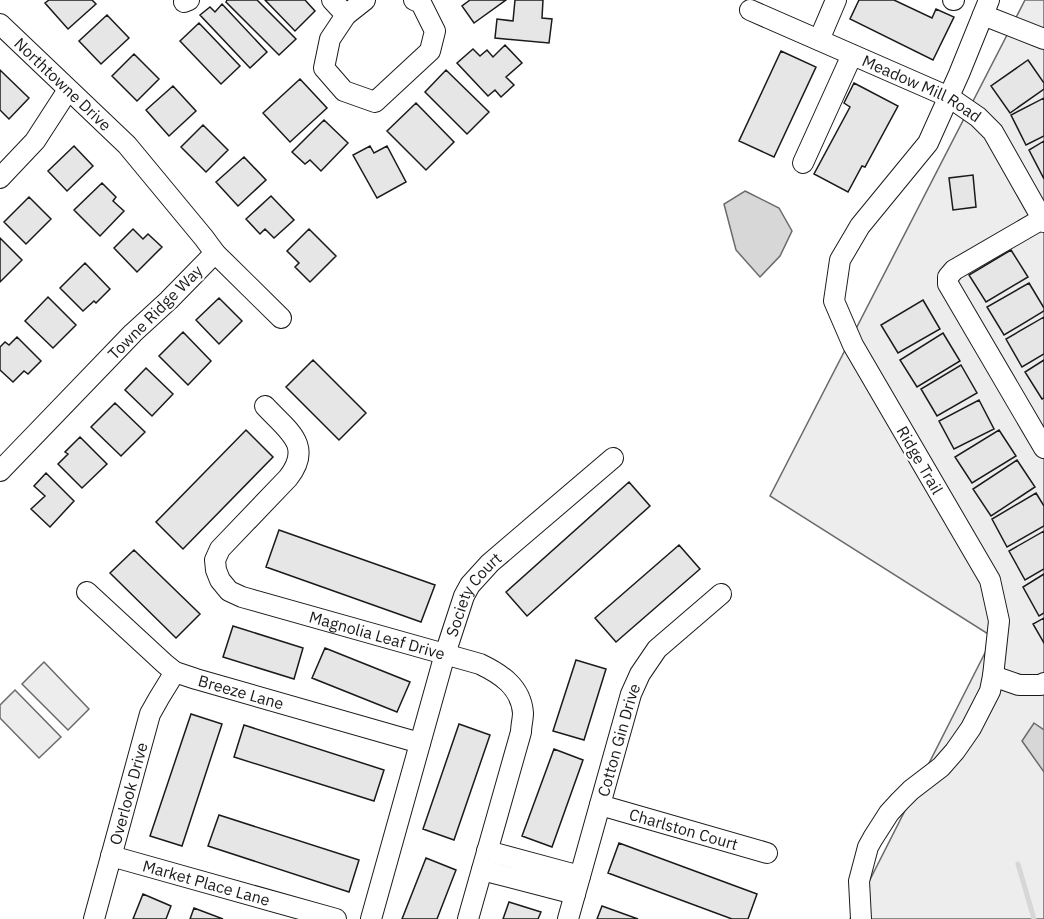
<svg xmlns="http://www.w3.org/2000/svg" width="1044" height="919" font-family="'IBM Plex Sans',sans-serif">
<rect width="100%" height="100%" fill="#fff"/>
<path fill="#ededed" stroke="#6a6a6a" stroke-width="1.5" d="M 1025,0 L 1044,0 L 1044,919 L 850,919 L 993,637 L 770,496 Z
M 44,662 L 89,709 L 68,730 L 22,684 Z
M 15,690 L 61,737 L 39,758 L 0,718 L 0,705 Z"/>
<path fill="#d7d7d7" stroke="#6a6a6a" stroke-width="1.5" d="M 745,191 L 779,208 L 792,231 L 780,256 L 760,277 L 736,250 L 724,204 Z
M 1034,723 L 1044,730 L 1044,772 L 1022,741 Z"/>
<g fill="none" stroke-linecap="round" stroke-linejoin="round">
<path stroke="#d7d7d7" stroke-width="5" d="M 1018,864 L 1034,919"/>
</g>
<path fill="#e6e6e6" stroke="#1a1a1a" stroke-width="1.5" d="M 49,0 L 92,0 L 96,4 L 68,29 L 45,3 Z
M 227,0 L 257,0 L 296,39 L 279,55 L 226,2 Z
M 265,0 L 305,0 L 315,11 L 295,31 Z
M 470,0 L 506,0 L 474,23 L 462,6 Z
M 515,0 L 543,0 L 542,18 L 552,19 L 549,43 L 495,38 L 497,19 L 513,21 Z
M 859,0 L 894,0 L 932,18 L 936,9 L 954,17 L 933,60 L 850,19 Z
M 222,4 L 267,52 L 250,68 L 200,15 L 210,7 L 215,12 Z
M 107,15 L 129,38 L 101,64 L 79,41 Z
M 199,23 L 240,66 L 221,84 L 180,41 Z
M 505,45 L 522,63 L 506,77 L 514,85 L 501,97 L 495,90 L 488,96 L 457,63 L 473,49 L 480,56 L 487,50 L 493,57 Z
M 781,51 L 816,67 L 774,157 L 739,141 Z
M 134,54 L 159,79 L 137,101 L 112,76 Z
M 1028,60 L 1044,83 L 1044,89 L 1010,113 L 991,86 Z
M 0,70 L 29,98 L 9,119 L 0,110 Z
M 446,70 L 489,112 L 467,134 L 425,92 Z
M 300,79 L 327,108 L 290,142 L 263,113 Z
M 854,83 L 898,106 L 865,167 L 862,166 L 848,192 L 814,174 L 850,107 L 844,103 Z
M 173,86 L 196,111 L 169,136 L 146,110 Z
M 1044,98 L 1044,136 L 1026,145 L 1011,115 Z
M 416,103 L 454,142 L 426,170 L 387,131 Z
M 324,120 L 348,143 L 321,171 L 310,160 L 305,164 L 292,152 Z
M 203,125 L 228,150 L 206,172 L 181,147 Z
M 1044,141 L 1044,179 L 1029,150 Z
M 74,146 L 93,166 L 67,191 L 48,171 Z
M 370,146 L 374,153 L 387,146 L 406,182 L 377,198 L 353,155 Z
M 244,157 L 266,180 L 238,206 L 216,182 Z
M 973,175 L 976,207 L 953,210 L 949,178 Z
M 102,183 L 116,197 L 113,201 L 124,211 L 100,236 L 74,210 Z
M 271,196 L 294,220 L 274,238 L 265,229 L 260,234 L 246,219 Z
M 29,197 L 51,219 L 26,244 L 4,222 Z
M 133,229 L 143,239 L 148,234 L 162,247 L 137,272 L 114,248 Z
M 309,229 L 336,256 L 310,282 L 295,267 L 299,263 L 287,251 Z
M 0,238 L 22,260 L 0,282 Z
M 1011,250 L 1028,277 L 986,302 L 969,275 Z
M 85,263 L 110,289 L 96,303 L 94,301 L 83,311 L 60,288 Z
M 1029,283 L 1044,308 L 1044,311 L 1004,335 L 987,307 Z
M 48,297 L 76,325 L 53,348 L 25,321 Z
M 219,298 L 242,321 L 219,344 L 196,320 Z
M 923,300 L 940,329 L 898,353 L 881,325 Z
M 1044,317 L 1044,354 L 1022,367 L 1006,339 Z
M 183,332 L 211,361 L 188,385 L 159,356 Z
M 943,333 L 960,361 L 917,387 L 900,360 Z
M 17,337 L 41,361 L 28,374 L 24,371 L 13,382 L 0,370 L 0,347 L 5,342 L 9,345 Z
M 313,360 L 366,413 L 339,440 L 286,387 Z
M 1044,360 L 1044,398 L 1042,399 L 1025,372 Z
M 961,365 L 977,393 L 937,416 L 921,389 Z
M 146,368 L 173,394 L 152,416 L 125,390 Z
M 979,400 L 994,429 L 954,449 L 939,421 Z
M 115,403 L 145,432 L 121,456 L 91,427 Z
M 246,430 L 273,457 L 183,549 L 156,522 Z
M 999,430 L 1016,456 L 972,483 L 955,457 Z
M 80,437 L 107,464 L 82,488 L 58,464 L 68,454 L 65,452 Z
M 1017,460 L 1035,487 L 991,516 L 973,489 Z
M 46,473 L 74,501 L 50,527 L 31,509 L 45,496 L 34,486 Z
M 629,482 L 650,506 L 527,616 L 506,592 Z
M 1036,493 L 1044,506 L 1044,526 L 1007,547 L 992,519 Z
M 279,530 L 435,585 L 421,622 L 266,567 Z
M 1044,531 L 1044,569 L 1025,580 L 1009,551 Z
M 679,545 L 700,569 L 616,642 L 595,618 Z
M 134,550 L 200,614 L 176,638 L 110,573 Z
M 1044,574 L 1044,613 L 1039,616 L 1023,587 Z
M 1044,618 L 1044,643 L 1033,624 Z
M 233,626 L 303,648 L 294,679 L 223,657 Z
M 325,648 L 410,682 L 397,712 L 312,678 Z
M 576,660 L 606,669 L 584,740 L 553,731 Z
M 191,714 L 222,724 L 182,846 L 150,836 Z
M 459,724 L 490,735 L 454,840 L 423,829 Z
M 244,725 L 384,770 L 374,801 L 234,757 Z
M 554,749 L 583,760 L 552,847 L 522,836 Z
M 219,815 L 359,860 L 349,892 L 208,846 Z
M 619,843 L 757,894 L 748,919 L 732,919 L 608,873 Z
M 426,858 L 456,870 L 437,919 L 402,919 Z
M 143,894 L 171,906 L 166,919 L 133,919 Z
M 509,902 L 541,912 L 538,919 L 503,919 Z
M 602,906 L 638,919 L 597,919 Z
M 194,908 L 223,919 L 190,919 Z"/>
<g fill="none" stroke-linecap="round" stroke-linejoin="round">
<defs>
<g id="minor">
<path d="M 332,0 L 346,15"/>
<path d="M 365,0 L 346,15 L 330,39 L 324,68 L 344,91 L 375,102 L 430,51 L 435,31 L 421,3 L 414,0"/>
<path d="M 953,0 L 954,0"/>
<path d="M 184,2 L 189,0"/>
<path id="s1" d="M 750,10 L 949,97 L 978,117 L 993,132 L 1044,222"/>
<path d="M 983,15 L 1044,39"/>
<path id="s2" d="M 0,24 L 127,145 L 204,238 L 215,253 L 169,300 L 133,333 L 0,471"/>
<path d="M 819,40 L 836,0"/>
<path d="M 803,163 L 852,55"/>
<path d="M 0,178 L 35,141 L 68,90"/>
<path d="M 1042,219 L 954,270 L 948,277 L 948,284 L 1044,448"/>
<path d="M 215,253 L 281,318"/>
<path id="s3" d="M 265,406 C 287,430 314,445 288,478 L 220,549 L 215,560 L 216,570 L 220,580 L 229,591 L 242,597 L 480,664 C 501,674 521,687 523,713 C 523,719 521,726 521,732 L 468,919"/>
<path id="s4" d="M 87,592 L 165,664 L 175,672 L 196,679 L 420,743"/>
<path d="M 993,676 L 1019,685 L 1041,685 L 1044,683"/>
<path id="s5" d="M 600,805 L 767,853"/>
<path d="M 487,851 L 580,876"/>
<path id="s6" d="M 111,856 L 336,919"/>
<path d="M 482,870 L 575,894"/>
<path id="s7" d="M 94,919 L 150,714 L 159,698 L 175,672"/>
<path id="s8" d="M 371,919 L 445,654 L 464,596 L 470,585 L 490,563 L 613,458"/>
<path id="s9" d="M 568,919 L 631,694 L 640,674 L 657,649 L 721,594"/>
<path d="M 861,919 L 859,881 L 868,847 L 873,838 L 889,813 L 900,801 L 911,790 L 941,767 L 955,751 L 971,728 L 990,691 L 993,676 L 999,621 L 990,580 L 853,345 L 834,301 L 840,260 L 860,226 L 928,143 L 959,74 L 989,0"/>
</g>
</defs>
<use href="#minor" stroke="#1a1a1a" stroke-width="22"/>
<use href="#minor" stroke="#fff" stroke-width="20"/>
</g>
<g text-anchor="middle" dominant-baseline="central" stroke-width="4.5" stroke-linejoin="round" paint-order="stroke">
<g font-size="16" fill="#1a1a1a" stroke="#fff">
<text stroke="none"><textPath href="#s2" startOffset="87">Northtowne Drive</textPath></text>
<text stroke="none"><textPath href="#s1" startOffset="189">Meadow Mill Road</textPath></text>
<text transform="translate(155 312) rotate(-45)">Towne Ridge Way</text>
<text transform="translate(920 460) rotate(60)">Ridge Trail</text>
<text stroke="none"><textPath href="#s8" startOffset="342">Society Court</textPath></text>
<text stroke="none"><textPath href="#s3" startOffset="387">Magnolia Leaf Drive</textPath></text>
<text stroke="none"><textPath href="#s4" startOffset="188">Breeze Lane</textPath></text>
<text stroke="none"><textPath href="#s9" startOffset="186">Cotton Gin Drive</textPath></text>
<text stroke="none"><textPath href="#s7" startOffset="130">Overlook Drive</textPath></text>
<text stroke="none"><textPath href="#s5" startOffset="87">Charlston Court</textPath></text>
<text stroke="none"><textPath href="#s6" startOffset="99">Market Place Lane</textPath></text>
</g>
</g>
</svg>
